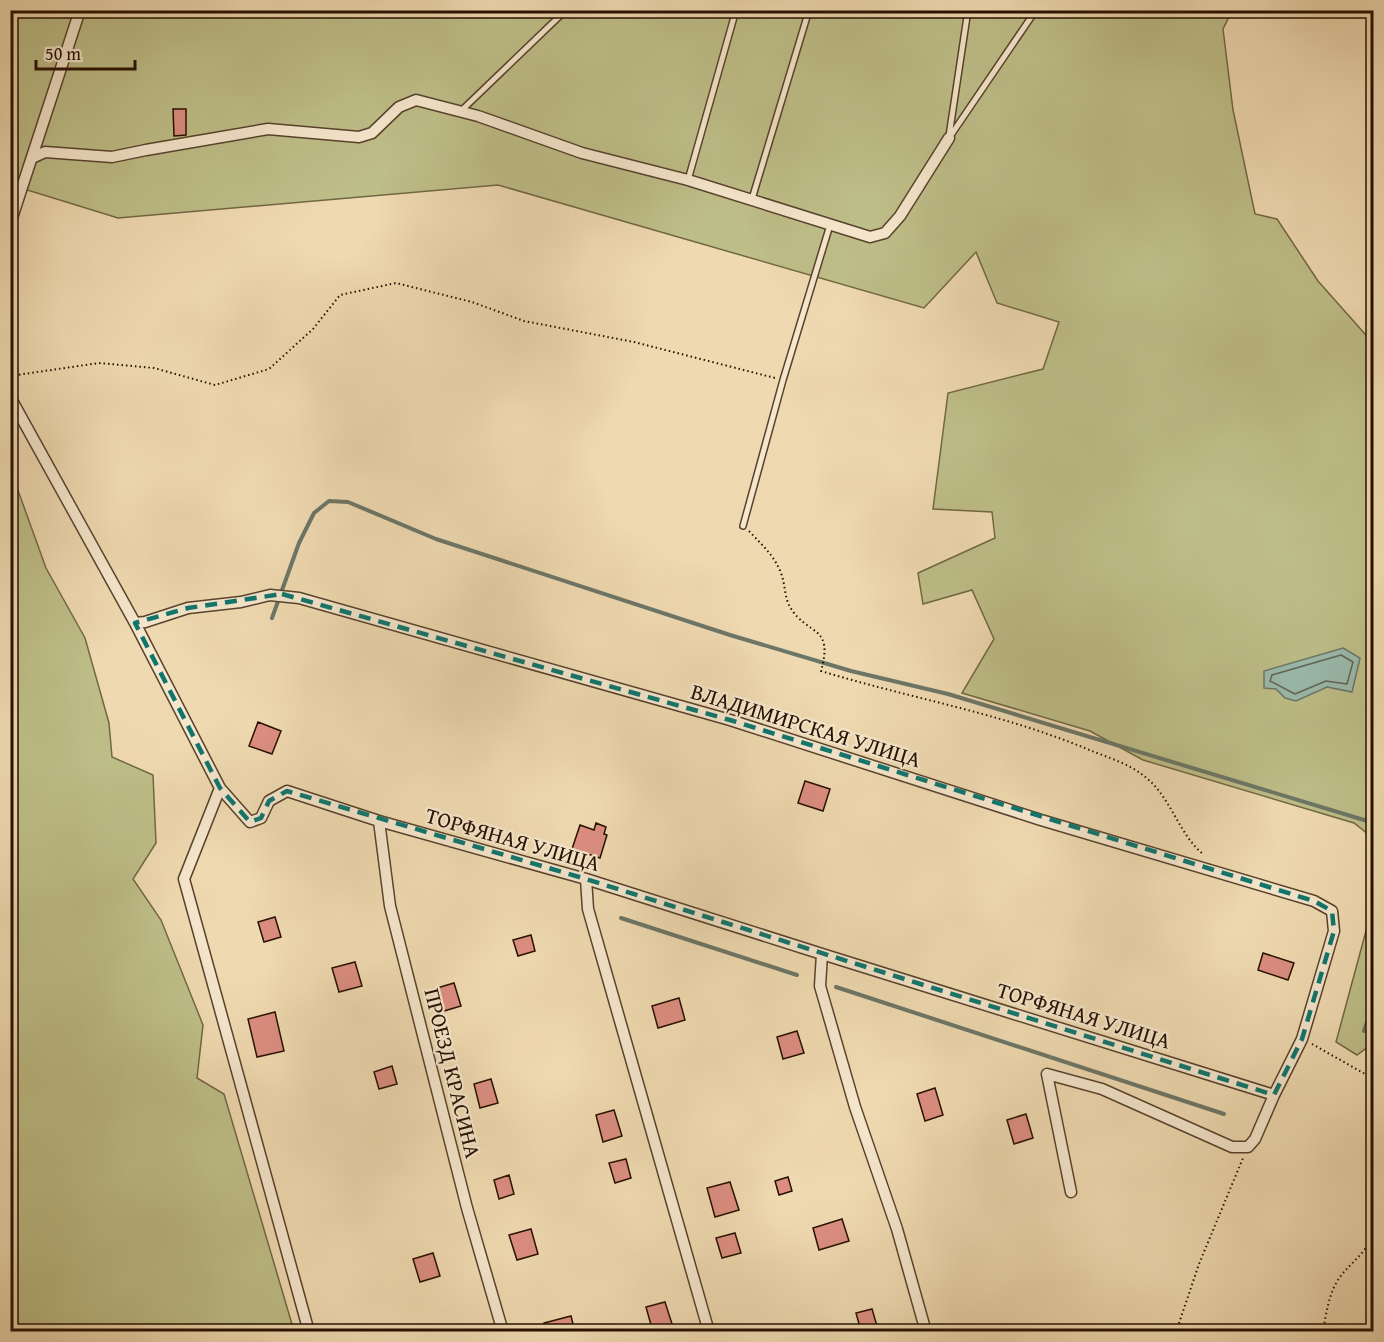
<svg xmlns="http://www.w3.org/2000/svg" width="1384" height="1342" font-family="'Gentium Book Plus',serif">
<rect width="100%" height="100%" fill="#efd9b0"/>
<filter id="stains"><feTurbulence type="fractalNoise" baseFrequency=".00333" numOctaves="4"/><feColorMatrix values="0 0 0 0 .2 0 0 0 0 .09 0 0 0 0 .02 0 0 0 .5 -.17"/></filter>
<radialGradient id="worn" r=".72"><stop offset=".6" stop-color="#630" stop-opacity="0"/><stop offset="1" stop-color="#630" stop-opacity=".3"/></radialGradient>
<path fill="#bebe88" stroke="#726744" stroke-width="1.5" d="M 10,11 L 1232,11 L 1223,29 L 1233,110 L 1255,214 L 1277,219 L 1318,281 L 1373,343 L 1373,838 L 1354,823 L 1143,760 L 1090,731 L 962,693 L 994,639 L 972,590 L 923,604 L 918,573 L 995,538 L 992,512 L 933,509 L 948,393 L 1043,369 L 1059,322 L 997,303 L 976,252 L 924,308 L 498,185 L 118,218 L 11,185 Z
M 11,471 L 46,568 L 85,638 L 109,723 L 112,757 L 153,775 L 156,843 L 133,879 L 161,920 L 203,1025 L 197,1078 L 224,1094 L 294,1331 L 11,1331 Z
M 1373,905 L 1373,1043 L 1357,1055 L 1336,1042 Z"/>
<path fill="#9abaac" stroke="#6c7667" stroke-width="1.5" d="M 1343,648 L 1360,658 L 1352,692 L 1327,687 L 1296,701 L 1285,698 L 1276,689 L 1264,688 L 1264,671 Z"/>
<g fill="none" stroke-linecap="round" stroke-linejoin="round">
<path stroke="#606556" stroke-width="1.5" d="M 1341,655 L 1353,662 L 1347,684 L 1326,681 L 1295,694 L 1270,681 L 1272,675 Z"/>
<path stroke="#6c7667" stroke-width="4" d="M 272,618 L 299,543 L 314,513 L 329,501 L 348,502 L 436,539 L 730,635 L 851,671 L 948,694 L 1374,823
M 621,918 L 797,975
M 836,987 L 1224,1114
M 1364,1031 L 1374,1002"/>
</g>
<path fill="#dc8e81" stroke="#261000" stroke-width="1.5" d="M 173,109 L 186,109 L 186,135 L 174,136 Z
M 258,722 L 281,731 L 272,754 L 249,746 Z
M 805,781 L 830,789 L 823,811 L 798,803 Z
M 596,823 L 606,827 L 604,834 L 607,835 L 600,858 L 572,849 L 580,825 L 594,830 Z
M 275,917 L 281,937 L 264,942 L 258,922 Z
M 531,935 L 535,951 L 518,956 L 513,940 Z
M 1263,953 L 1294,963 L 1288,980 L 1258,970 Z
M 355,962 L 362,986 L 339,992 L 332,968 Z
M 454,983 L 461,1006 L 444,1011 L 437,988 Z
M 679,998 L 685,1020 L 658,1028 L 652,1006 Z
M 275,1012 L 284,1051 L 257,1057 L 248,1019 Z
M 797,1031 L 804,1053 L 783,1059 L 777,1037 Z
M 392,1066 L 397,1084 L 379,1089 L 374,1072 Z
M 491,1079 L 498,1103 L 480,1108 L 474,1084 Z
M 935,1088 L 943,1115 L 925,1121 L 917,1094 Z
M 614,1110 L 622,1136 L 603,1142 L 596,1115 Z
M 1026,1114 L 1033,1138 L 1014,1144 L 1007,1120 Z
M 626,1159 L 631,1178 L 615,1183 L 609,1163 Z
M 509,1175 L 514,1194 L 499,1199 L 494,1180 Z
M 788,1177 L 792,1191 L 779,1195 L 775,1181 Z
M 730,1182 L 739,1210 L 715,1217 L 707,1188 Z
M 842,1219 L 849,1241 L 819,1250 L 813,1228 Z
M 531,1229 L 538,1254 L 517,1260 L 509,1235 Z
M 735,1233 L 741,1253 L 722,1258 L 716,1238 Z
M 433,1253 L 440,1276 L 420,1282 L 413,1259 Z
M 665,1302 L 673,1327 L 653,1332 L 646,1307 Z
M 872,1309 L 877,1326 L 861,1331 L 856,1313 Z
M 571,1316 L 575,1332 L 547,1332 L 544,1323 Z"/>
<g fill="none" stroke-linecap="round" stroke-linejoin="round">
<defs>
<path id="lane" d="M 462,110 L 566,10
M 949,136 L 968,10
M 949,138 L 1036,10
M 688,180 L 736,10
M 752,199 L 809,10
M 743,526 L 783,380 L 830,225"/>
<path id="street" d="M 32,158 L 45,152 L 112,157 L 146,150 L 268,129 L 359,137 L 372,133 L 399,107 L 416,100 L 478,116 L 582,153 L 688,180 L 870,237 L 885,233 L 900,216 L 949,138
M 10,224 L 80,10
M 10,397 L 135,623 L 220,788 L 250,822 L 261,818 L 269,801 L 287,791 L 379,821 L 586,879 L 822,954 L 820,986 L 855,1107 L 897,1229 L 926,1332
M 135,623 L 145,622 L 188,608 L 241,602 L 270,595 L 299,598 L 730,720 L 1041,820 L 1314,901 L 1332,911 L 1334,931 L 1302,1039 L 1274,1095 L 822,954
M 220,788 L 184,879 L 309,1332
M 379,821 L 390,906 L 467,1208 L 503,1332
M 586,879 L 588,909 L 709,1332
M 1071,1192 L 1047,1074 L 1102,1089 L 1232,1147 L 1248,1147 L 1255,1139 L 1274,1095"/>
</defs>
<use href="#lane" stroke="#58422c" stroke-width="8"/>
<use href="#street" stroke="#58422c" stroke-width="13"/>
<path stroke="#261000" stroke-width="2" stroke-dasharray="1.5 3" stroke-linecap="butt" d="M 10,376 L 99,363 L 154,368 L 215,385 L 269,369 L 313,329 L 340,295 L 396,283 L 472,302 L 524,321 L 634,342 L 775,378
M 749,531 C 762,545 776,557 782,576 C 785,585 785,599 790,607 C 808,637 834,624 821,671 C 909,698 1001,713 1087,749 C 1106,757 1128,763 1144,776 C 1171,796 1178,834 1204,855
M 1312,1044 L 1374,1079
M 1176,1332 L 1199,1264 L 1243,1158
M 1323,1332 C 1326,1314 1329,1292 1340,1277 C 1352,1261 1370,1250 1374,1231"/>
<use href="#lane" stroke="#f5e6cc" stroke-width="5"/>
<use href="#street" stroke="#f5e6cc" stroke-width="10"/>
</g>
<path fill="none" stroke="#0f766e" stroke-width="4.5" stroke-dasharray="12 8" stroke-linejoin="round" d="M 282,594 L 730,720 L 1314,901 L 1332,911 L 1334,931 L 1302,1039 L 1274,1095 L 586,879 L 287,791 L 269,801 L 261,818 L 250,822 L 220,788 L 135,623 L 188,608 Z"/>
<g text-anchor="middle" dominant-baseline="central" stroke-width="4.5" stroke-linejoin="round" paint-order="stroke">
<g font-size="22" fill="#261000" stroke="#f5e6cc">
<text transform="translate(806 725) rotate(17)">ВЛАДИМИРСКАЯ УЛИЦА</text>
<text transform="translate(513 839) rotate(16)">ТОРФЯНАЯ УЛИЦА</text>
<text transform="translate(1084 1015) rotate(17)">ТОРФЯНАЯ УЛИЦА</text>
<text transform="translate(453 1073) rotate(76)">ПРОЕЗД КРАСИНА</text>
</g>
</g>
<rect width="1384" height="1342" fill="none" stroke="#efd9b0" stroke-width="36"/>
<rect x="12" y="12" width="1360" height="1318" fill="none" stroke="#261000" stroke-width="3"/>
<rect x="18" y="18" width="1348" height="1306" fill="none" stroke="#261000" stroke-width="1.5"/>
<path d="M36 60v9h99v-9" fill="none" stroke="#261000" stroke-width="3"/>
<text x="45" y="60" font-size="18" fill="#261000" stroke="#f5e6cc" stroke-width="4.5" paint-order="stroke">50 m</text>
<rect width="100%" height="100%" filter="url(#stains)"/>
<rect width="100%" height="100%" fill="url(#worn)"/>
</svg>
